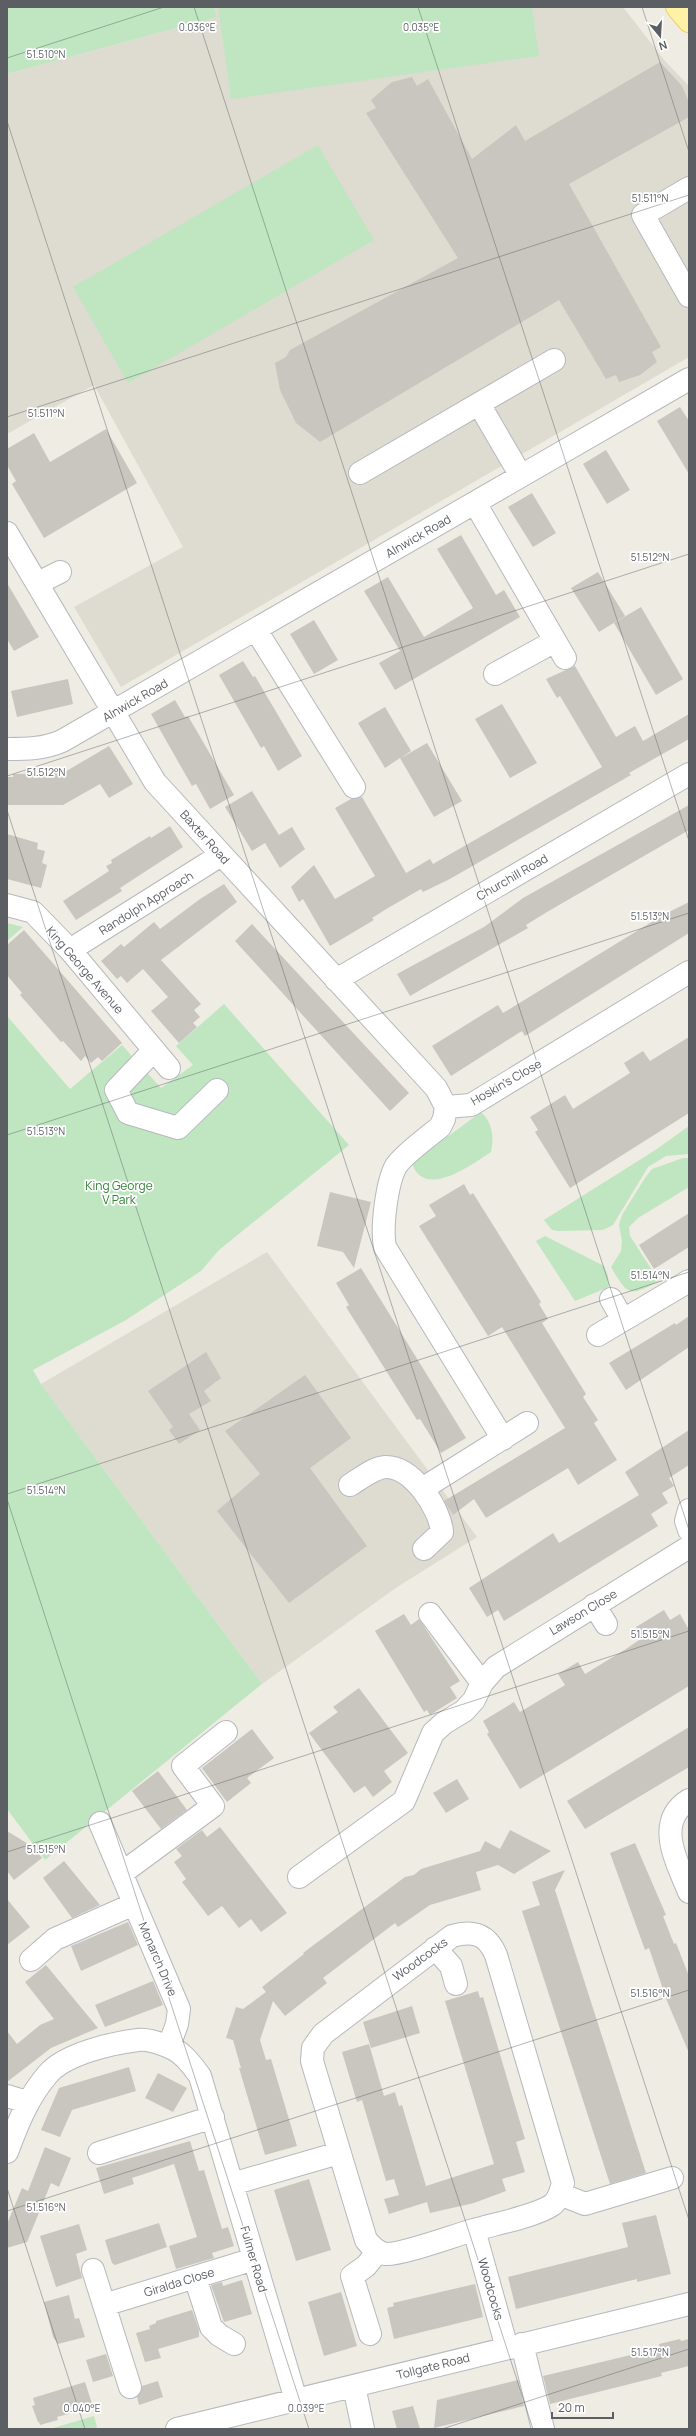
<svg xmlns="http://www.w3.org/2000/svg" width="696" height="2436" font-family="Manrope,sans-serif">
<rect width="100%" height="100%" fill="#eeece3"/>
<path fill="#dedbd1" d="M 214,7 L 623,7 L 665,61 L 689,86 L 689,357 L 121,687 L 74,607 L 183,547 L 94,385 L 7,434 L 7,74 L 217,17 Z
M 267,1252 L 477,1537 L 397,1587 L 262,1684 L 41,1384 Z"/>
<path fill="#bfe6c0" d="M 7,7 L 214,7 L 217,17 L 7,74 Z
M 218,7 L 532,7 L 539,56 L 231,99 Z
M 318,145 L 374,240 L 128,383 L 73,287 Z
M 7,923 L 23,927 L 7,941 Z
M 224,1004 L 349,1145 L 219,1250 L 201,1271 L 126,1320 L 33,1370 L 41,1384 L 262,1684 L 45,1860 L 7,1809 L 7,1016 L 70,1089 L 122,1045 L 161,1088 L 193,1065 L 176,1046 Z
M 481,1112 C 493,1123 494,1137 491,1152 C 474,1163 424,1201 412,1163 Z
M 689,1126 L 689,1154 L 666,1156 L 648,1167 L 613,1225 L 603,1230 L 558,1231 L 552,1230 L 544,1220 L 654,1151 Z
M 683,1158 L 689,1158 L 689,1187 L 638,1218 L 629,1227 L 630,1236 L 659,1281 C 629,1297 628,1296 611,1267 L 621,1251 L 622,1241 L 619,1225 L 622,1215 L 645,1178 L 652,1169 Z
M 545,1236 L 604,1266 L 608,1276 L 609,1287 L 575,1301 L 536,1241 Z
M 94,2416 L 97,2427 L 95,2429 L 50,2429 Z"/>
<path fill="#c9c6c0" d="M 660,62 L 682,86 L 688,100 L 689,117 L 569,184 L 661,347 L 652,352 L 657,362 L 640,375 L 619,382 L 616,375 L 606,379 L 559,300 L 320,442 L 296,423 L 280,390 L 275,363 L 286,357 L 290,350 L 458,258 L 366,113 L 376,108 L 371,100 L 392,82 L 412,77 L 417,86 L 428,79 L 472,159 L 516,125 L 525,141 Z
M 680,407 L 689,421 L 689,474 L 657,421 Z
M 106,429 L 137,483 L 44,538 L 12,484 L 16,481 L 7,465 L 7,449 L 34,433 L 50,462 Z
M 606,450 L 630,490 L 607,504 L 583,464 Z
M 532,493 L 556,533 L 533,547 L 508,507 Z
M 461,535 L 496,595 L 504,590 L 520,617 L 395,690 L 379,663 L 400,651 L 364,591 L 388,577 L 424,637 L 473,608 L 437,549 Z
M 598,572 L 625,616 L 599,632 L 571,588 Z
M 7,583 L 39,637 L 14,651 L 7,639 Z
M 641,607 L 683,679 L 656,695 L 614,623 Z
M 314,620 L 338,660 L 314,674 L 290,634 Z
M 243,661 L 253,677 L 255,676 L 302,756 L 278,771 L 264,746 L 261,748 L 219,675 Z
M 575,666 L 616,737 L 635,726 L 643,741 L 689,714 L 689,739 L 629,773 L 631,775 L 448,880 L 423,892 L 421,889 L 388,908 L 372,918 L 374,920 L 330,946 L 303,899 L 299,902 L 291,887 L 314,865 L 335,899 L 375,876 L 335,808 L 351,799 L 362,797 L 406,873 L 430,859 L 433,864 L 602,767 L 560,696 L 557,698 L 546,679 Z
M 68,679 L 73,704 L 17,717 L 11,691 Z
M 175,700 L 185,717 L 188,716 L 234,795 L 210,809 L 196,784 L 192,786 L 151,714 Z
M 502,704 L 537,763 L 510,778 L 475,719 Z
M 385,707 L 411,751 L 401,758 L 427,743 L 462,801 L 434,817 L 400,758 L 385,768 L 358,723 Z
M 109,746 L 133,784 L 109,798 L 100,784 L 63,805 L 7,805 L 7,777 L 13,777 L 13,774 L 63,773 Z
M 252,791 L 279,835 L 292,827 L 305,849 L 280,868 L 265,843 L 252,851 L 225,807 Z
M 689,805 L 689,830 L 547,912 L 526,925 L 528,928 L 410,996 L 397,974 L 484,927 L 523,898 Z
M 170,826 L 183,847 L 120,888 L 122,891 L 76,920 L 63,901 L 109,871 L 106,866 L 112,863 L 111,860 L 150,836 L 151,838 Z
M 7,834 L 38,843 L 37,849 L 45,851 L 42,863 L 47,865 L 41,888 L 7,879 Z
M 224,884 L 237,902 L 161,960 L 201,1004 L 194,1010 L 200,1017 L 193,1023 L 197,1027 L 179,1043 L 151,1011 L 168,997 L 143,969 L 127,983 L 121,976 L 117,979 L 101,961 L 121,944 L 124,947 L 154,922 L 160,929 L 200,899 Z
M 689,902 L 689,933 L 525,1036 L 522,1031 L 451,1076 L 432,1046 L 498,1005 L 503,1013 L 663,915 Z
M 252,924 L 409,1093 L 390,1111 L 235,941 Z
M 24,930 L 122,1043 L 102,1061 L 98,1057 L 91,1063 L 85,1056 L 81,1061 L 63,1041 L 61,1042 L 20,995 L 22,993 L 7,975 L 7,945 Z
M 689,1037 L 689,1113 L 570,1188 L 535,1132 L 538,1130 L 530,1117 L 565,1095 L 573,1109 L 630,1073 L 624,1063 L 643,1051 L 650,1061 Z
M 464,1184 L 470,1195 L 473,1193 L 541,1302 L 539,1304 L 548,1319 L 542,1323 L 586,1394 L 583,1397 L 598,1420 L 594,1423 L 617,1460 L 578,1485 L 568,1468 L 486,1518 L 474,1499 L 453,1515 L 444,1501 L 565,1428 L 502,1327 L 488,1336 L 419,1226 L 436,1216 L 429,1205 Z
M 330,1192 L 371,1202 L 354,1268 L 343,1252 L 317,1246 Z
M 689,1213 L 689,1247 L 654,1269 L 639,1245 Z
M 361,1268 L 466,1438 L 441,1453 L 420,1419 L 417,1420 L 346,1307 L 349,1305 L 336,1283 Z
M 689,1316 L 689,1347 L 626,1390 L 609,1363 L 675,1323 L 676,1325 Z
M 206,1352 L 221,1378 L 204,1391 L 211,1401 L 189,1414 L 200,1430 L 179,1444 L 169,1430 L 173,1427 L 148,1391 Z
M 305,1375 L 351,1438 L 310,1468 L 367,1546 L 289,1603 L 217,1511 L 260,1474 L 225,1431 Z
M 689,1430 L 689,1465 L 669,1478 L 674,1486 L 662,1493 L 668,1503 L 651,1514 L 658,1526 L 504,1621 L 498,1610 L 487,1617 L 469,1588 L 553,1533 L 559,1543 L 639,1495 L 625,1472 Z
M 664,1610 L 670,1620 L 680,1614 L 689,1630 L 689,1686 L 520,1789 L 487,1734 L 489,1732 L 483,1721 L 514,1702 L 520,1712 L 565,1685 L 558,1674 L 578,1662 L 585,1674 L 626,1649 L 642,1638 L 636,1627 Z
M 404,1614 L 411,1625 L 419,1619 L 460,1681 L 450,1687 L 457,1698 L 430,1715 L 427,1710 L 424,1712 L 375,1631 Z
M 359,1688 L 408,1753 L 384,1771 L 392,1782 L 373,1797 L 365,1786 L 354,1793 L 309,1733 L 338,1712 L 333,1707 Z
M 689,1727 L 689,1767 L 585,1829 L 567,1801 Z
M 252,1729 L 274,1758 L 247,1778 L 251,1783 L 227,1802 L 202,1768 Z
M 158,1771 L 187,1810 L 161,1829 L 132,1791 Z
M 457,1779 L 469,1799 L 446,1813 L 433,1793 Z
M 220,1827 L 287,1913 L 261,1932 L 251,1919 L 239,1928 L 222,1906 L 208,1916 L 182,1882 L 186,1879 L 174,1862 L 182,1856 L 176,1849 L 202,1830 L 207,1837 Z
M 510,1830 L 551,1851 L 514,1874 L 498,1865 L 476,1872 L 481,1890 L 430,1905 L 398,1927 L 395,1923 L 323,1978 L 327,1983 L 285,2016 L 273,2001 L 260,2040 L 266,2060 L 271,2059 L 297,2146 L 265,2155 L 239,2068 L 241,2068 L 233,2040 L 226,2038 L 236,2007 L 243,2009 L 266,1992 L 262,1987 L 304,1954 L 303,1953 L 405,1877 L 414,1875 L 421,1869 L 480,1851 L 485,1841 L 500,1849 Z
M 7,1831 L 33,1847 L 42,1858 L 14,1880 L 7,1871 Z
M 635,1843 L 666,1915 L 663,1916 L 674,1944 L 676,1943 L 689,1976 L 689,2053 L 667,2001 L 649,1948 L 645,1950 L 610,1853 Z
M 64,1861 L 100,1905 L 72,1918 L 43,1878 Z
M 565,1870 L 555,1890 L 646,2173 L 610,2184 L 522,1911 L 540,1905 L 532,1882 Z
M 7,1899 L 30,1927 L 7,1945 Z
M 128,1922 L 138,1945 L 81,1971 L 71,1946 Z
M 46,1965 L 98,2028 L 51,2048 L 7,2082 L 7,2031 L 17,2044 L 40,2025 L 54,2019 L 25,1982 Z
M 153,1981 L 163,2005 L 105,2027 L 95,2005 Z
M 478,1991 L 480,1998 L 483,1997 L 525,2139 L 516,2142 L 525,2172 L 502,2179 L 506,2191 L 474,2203 L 430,2213 L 427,2202 L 389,2214 L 384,2199 L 399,2195 L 394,2179 L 386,2181 L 362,2100 L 357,2102 L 342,2052 L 369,2044 L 384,2096 L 395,2092 L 399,2106 L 402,2105 L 426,2186 L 494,2164 L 445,2001 Z
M 412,2006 L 420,2033 L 371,2048 L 363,2022 Z
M 129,2067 L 136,2091 L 72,2110 L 60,2137 L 41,2130 L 59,2088 Z
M 158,2073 L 187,2088 L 173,2112 L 145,2098 Z
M 190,2141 L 199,2171 L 204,2170 L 222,2229 L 228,2227 L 234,2246 L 212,2253 L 214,2258 L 176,2269 L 169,2246 L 197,2237 L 174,2164 L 132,2178 L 134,2184 L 104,2194 L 96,2168 Z
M 45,2147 L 71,2158 L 59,2187 L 51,2183 L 27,2242 L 7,2248 L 7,2224 L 22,2188 L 28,2191 Z
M 309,2179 L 331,2250 L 296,2261 L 274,2190 Z
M 656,2215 L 671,2274 L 637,2282 L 637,2279 L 516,2309 L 508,2277 L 628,2247 L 622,2223 Z
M 159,2223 L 167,2247 L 115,2265 L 112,2263 L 105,2240 Z
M 79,2224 L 87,2250 L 76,2254 L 82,2278 L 56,2287 L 40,2236 Z
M 242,2280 L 252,2314 L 224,2322 L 211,2285 L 222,2282 L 223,2286 Z
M 475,2284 L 483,2317 L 394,2339 L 387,2308 L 394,2306 L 393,2303 Z
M 341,2292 L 357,2346 L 324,2356 L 308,2302 Z
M 69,2295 L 75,2319 L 79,2318 L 85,2337 L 58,2344 L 53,2337 L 44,2302 Z
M 192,2310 L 199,2330 L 199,2337 L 158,2349 L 161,2358 L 145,2362 L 136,2333 L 150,2329 L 149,2326 L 156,2323 L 156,2321 Z
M 680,2339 L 681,2341 L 689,2339 L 689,2366 L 661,2373 L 662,2376 L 550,2404 L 543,2376 L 660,2348 L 659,2344 Z
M 106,2354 L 113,2376 L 93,2382 L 86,2360 Z
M 518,2380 L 524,2406 L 434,2428 L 437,2400 Z
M 158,2381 L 163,2397 L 139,2405 L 137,2397 L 142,2386 Z
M 85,2382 L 93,2407 L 57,2417 L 58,2420 L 40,2425 L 39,2422 L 38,2422 L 32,2406 L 35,2405 L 33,2398 Z
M 413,2406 L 420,2429 L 397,2429 L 392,2411 Z"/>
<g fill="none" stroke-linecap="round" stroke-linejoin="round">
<defs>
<path id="minor" d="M 689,188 L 643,215 L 689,296
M 479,404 L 521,476
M 360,473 L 554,360
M 475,503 L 565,658
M 7,533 L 155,782 L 436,1088 L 446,1107
M 38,583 L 60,572
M 256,630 L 354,787
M 495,674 L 555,641
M 7,749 C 26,749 44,749 62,741 L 689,379
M 7,905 L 33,912 L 70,950 L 169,1068
M 70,950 L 221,855
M 336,980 L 689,774
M 154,1050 L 116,1090 L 128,1113 L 178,1128 L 217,1090
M 446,1107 L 444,1119 L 440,1127 C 429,1136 403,1155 396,1166 C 387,1182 381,1228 385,1247 L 503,1439
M 446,1107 L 471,1105 L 689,972
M 611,1299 L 623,1320
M 598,1335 L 689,1281
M 350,1485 C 360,1479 373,1468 385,1467 C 412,1466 440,1508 442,1532 L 424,1549
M 422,1489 L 527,1423
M 689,1510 L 686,1521 L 689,1530
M 594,1605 L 606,1624
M 430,1614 L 482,1683
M 689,1800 C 654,1822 677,1862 689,1892
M 100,1823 L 179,2009 L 177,2024 L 169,2046
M 122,1873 L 213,1806 L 183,1766 L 226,1732
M 299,1877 L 404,1801 L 433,1733 L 444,1723 L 464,1711 L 474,1700 L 482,1683 L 496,1667 L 689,1547
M 435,1948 L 451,1966 L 456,1984
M 31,1960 L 55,1939 L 134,1904
M 7,2096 L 27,2102
M 7,2152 C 18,2123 28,2097 48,2074 C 65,2054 112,2043 138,2040 C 146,2039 159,2043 167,2046 C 182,2051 191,2064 200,2076 L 296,2400
M 99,2153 L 213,2117
M 232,2184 L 339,2153
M 560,2194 L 585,2204 L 672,2178
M 474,2230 C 495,2224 536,2216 552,2205 C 559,2200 561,2190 563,2183 L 496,1955 C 487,1934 473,1930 452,1936 L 323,2034 L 313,2048 L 312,2061 L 366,2240 C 371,2246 377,2253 386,2254 C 402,2255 455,2235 474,2230 L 507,2348
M 93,2270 L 130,2387
M 195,2277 L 211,2327 L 219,2335 L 234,2344
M 104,2305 L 254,2259
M 370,2334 L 352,2276 L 366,2266 L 378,2251
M 522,2344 L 543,2429
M 354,2386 L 363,2429
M 177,2429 L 689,2304"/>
<path id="major" d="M 677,7 L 689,21"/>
</defs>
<use href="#minor" stroke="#b6b9bd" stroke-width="24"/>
<use href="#major" stroke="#f2ca59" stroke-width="24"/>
<use href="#minor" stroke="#fff" stroke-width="22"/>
<use href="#major" stroke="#fff2a7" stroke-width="22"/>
</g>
<path fill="none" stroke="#5b5f64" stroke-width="1" stroke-opacity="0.45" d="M 194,7 L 689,1530M 418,7 L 689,841M 642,7 L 689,152M 7,58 L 164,7M 7,121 L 689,2220M 7,417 L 689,195M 7,776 L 689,554M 7,810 L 533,2429M 7,1135 L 689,913M 7,1494 L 689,1272M 7,1499 L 309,2429M 7,1852 L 689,1631M 7,2188 L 85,2429M 7,2211 L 689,1990M 442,2429 L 689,2349"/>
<g text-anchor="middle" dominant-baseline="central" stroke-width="3.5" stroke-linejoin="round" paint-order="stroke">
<g font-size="12" fill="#5b5f64" stroke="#fff">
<text transform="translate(418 536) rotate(-30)">Alnwick Road</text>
<text transform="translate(135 700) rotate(-30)">Alnwick Road</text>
<text transform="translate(205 837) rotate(48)">Baxter Road</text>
<text transform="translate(512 877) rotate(-30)">Churchill Road</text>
<text transform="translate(146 903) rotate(-32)">Randolph Approach</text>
<text transform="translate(85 970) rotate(49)">King George Avenue</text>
<text transform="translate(506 1082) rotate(-30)">Hoskin's Close</text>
<text transform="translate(583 1612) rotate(-31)">Lawson Close</text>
<text transform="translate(158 1959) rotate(67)">Monarch Drive</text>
<text transform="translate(420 1959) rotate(-36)">Woodcocks</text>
<text transform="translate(254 2259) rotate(74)">Fulmer Road</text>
<text transform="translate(179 2282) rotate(-17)">Giralda Close</text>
<text transform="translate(491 2289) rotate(74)">Woodcocks</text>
<text transform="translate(433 2366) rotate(-14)">Tollgate Road</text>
</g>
<g font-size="12" fill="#348239" stroke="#fff">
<text x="119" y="1185">King George<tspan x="119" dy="14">V Park</tspan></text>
</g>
</g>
<g font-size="10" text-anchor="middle" fill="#5b5f64" stroke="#fff" stroke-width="3.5" stroke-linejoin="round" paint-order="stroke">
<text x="197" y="31">0.036°E</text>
<text x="421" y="31">0.035°E</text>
<text x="46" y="58">51.510°N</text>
<text x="650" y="202">51.511°N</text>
<text x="46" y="417">51.511°N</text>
<text x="650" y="561">51.512°N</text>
<text x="46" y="776">51.512°N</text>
<text x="650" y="920">51.513°N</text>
<text x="46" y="1135">51.513°N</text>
<text x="650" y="1279">51.514°N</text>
<text x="46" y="1494">51.514°N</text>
<text x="650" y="1638">51.515°N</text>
<text x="46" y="1853">51.515°N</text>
<text x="650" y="1997">51.516°N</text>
<text x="46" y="2211">51.516°N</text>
<text x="650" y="2356">51.517°N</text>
<text x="82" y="2412">0.040°E</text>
<text x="306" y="2412">0.039°E</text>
</g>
<rect width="696" height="2436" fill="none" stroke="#5b5f64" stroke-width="16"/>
<g transform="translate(660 36) rotate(162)" stroke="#ffffff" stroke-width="3" paint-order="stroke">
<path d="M0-3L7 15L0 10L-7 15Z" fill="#5b5f64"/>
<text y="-6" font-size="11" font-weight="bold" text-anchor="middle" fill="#5b5f64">N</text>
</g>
<path d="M552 2412v6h61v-6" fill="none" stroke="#5b5f64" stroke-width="2"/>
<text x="558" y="2412" font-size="12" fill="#5b5f64" stroke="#ffffff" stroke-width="3" paint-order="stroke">20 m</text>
</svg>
